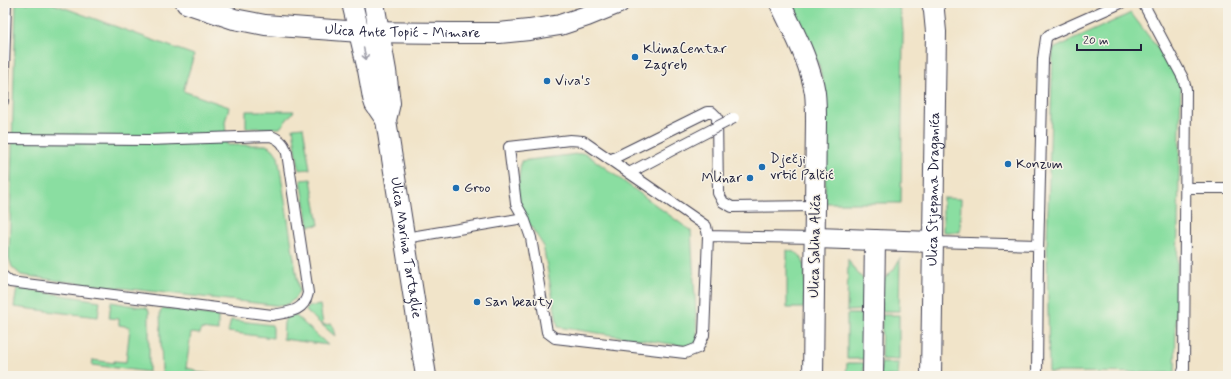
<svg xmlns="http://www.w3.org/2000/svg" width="1231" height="379" font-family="Mynerve,sans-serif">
<rect width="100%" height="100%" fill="#f7f3e8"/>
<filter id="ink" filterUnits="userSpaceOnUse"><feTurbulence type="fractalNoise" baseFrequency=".025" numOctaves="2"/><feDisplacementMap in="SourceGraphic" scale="8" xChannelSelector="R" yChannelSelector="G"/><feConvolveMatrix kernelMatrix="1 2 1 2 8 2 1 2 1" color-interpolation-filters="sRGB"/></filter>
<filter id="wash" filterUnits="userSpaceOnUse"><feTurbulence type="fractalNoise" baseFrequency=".012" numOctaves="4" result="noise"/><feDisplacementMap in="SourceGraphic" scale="16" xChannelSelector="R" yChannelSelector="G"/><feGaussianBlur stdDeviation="0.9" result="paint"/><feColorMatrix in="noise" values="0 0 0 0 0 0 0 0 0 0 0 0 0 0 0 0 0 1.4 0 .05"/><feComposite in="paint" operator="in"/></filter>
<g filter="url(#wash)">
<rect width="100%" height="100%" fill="#f1e4c9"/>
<path fill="#8adea1" stroke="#56806e" d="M 16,3 L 51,3 L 194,55 L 183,91 L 229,107 L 225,122 L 227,145 L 266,145 L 273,149 L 278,156 L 299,291 C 295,300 291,303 282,306 L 60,281 L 21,275 L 12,267 L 9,258 Z
M 791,3 L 898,3 L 902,20 L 903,33 L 901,203 L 825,203 L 826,96 L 819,66 Z
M 1131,13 L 1181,79 L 1175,373 L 1049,372 L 1047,241 L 1053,49 Z
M 246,111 L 294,111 L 280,128 L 246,128 Z
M 303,127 L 310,169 L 299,170 L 293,128 Z
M 585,153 L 691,231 L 698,348 L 558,327 L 543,245 L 516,204 L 521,161 Z
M 311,179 L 319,225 L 309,226 L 301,180 Z
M 943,198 L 961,199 L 960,232 L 943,232 Z
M 787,250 C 792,252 798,252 801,257 C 808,267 804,295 804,308 L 787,308 Z
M 900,258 L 899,311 L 882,311 L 882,281 L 894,269 Z
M 848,259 L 853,268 L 865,281 L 865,310 L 847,311 Z
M 17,288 L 100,301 L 98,317 L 14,307 Z
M 111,302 L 147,308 L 149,311 L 149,372 L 92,365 L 93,360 L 114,363 L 114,361 L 126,362 L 130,327 L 119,325 L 119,319 L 109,318 Z
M 320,305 L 323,325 L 332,324 L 335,336 L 307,312 L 306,310 L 308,307 Z
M 164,308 L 218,316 L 218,331 L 201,329 L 200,334 L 191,333 L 186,368 L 196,370 L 196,372 L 219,375 L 219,376 L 181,376 L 164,374 L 162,371 L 160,312 Z
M 847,314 L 865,314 L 865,359 L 847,359 Z
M 292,315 L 296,316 L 328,345 L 283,339 L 284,323 L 286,317 Z
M 882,315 L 899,315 L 899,360 L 881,359 Z
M 231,320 L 272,325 L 273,328 L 273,338 L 228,332 Z
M 847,363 L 864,363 L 864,376 L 846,376 Z
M 881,363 L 899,363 L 898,376 L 880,376 Z"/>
</g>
<g filter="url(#ink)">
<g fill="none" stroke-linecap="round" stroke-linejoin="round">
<defs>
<path id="lane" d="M 1143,3 L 1183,78 L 1186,89 L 1184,369 L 1181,376
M 3,101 L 6,3
M 3,139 L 149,140 L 271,136 C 281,140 284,144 287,153 L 308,293 C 304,312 289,312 272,315 L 10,282 L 3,276
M 570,140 L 583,141 L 706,226 L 708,236 L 704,335 L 698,348 L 685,353 L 555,338 L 547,332 L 531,238 L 524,218 L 516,204 L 509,147 Z
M 610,160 L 707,112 L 712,112 L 717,117 L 718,193 L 723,202 L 732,207 L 816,206
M 629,173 L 680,146
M 1186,188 L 1228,188
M 708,236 L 816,238
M 405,238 L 524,218
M 933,242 L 1038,245
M 1037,376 L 1038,255 L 1043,59 L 1046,38 L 1049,35 L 1121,3"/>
<g id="street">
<path id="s1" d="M 186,3 L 234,19 L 265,25 L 360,32 L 449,33 L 499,33 L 529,30 L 560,25 L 587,16 L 619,3"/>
<path d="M 352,3 L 368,70 L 373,98 L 375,104 L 386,120"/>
<path id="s2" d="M 374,3 L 386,71 L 390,103 L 386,120 L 426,376"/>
<path d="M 780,3 C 793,31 810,61 815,93 C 816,102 816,111 816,120 L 813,376"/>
<path d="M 816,238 L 933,242"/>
<path d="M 873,376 L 875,240"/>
<path id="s3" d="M 931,376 L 936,32 L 934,11 L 932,3"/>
</g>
</defs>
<use href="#lane" stroke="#413f50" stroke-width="12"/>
<use href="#street" stroke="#413f50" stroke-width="22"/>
<use href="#lane" stroke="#fff" stroke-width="10"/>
<use href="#street" stroke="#fff" stroke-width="20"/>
<defs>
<path id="lane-bridge" d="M 680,146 L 734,118"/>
</defs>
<use href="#lane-bridge" stroke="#413f50" stroke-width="12" stroke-linecap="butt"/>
<use href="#lane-bridge" stroke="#fff" stroke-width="10"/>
</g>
<defs><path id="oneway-shaft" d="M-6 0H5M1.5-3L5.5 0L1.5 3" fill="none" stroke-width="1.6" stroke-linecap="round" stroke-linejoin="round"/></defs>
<use stroke="#9c9ca7" href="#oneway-shaft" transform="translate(365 54) rotate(77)"/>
</g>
<g fill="#1f6fb2" stroke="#f7f3e8" stroke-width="1.5">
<circle cx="635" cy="57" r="4"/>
<circle cx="547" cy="81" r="4"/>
<circle cx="1008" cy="164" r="4"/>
<circle cx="762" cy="167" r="4"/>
<circle cx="750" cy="178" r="4"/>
<circle cx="456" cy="188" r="4"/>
<circle cx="477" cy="302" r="4"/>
</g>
<g text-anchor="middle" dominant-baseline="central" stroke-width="3" stroke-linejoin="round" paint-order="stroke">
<g font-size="14" fill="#22223b" stroke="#f7f3e8">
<text stroke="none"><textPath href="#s1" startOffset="220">Ulica Ante Topić - Mimare</textPath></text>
<text stroke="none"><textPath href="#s3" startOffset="187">Ulica Stjepana Draganića</textPath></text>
<text transform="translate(815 246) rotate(-89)">Ulica Saliha Alića</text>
<text stroke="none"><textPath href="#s2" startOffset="248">Ulica Marina Tartaglie</textPath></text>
</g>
<g font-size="14" fill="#22223b" stroke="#f7f3e8" text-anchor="start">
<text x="643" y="49">KlimaCentar<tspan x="643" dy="16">Zagreb</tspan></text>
<text x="555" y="81">Viva's</text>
<text x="770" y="159">Dječji<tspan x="770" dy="16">vrtić Palčić</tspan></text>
<text x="1016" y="164">Konzum</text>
<text x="742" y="178" text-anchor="end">Mlinar</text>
<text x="464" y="188">Groo</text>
<text x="485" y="302">San beauty</text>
</g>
</g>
<rect width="1231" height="379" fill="none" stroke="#f7f3e8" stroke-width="16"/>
<path d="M1077 44v6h64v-6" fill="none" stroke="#22223b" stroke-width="2"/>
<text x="1083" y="44" font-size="12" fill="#22223b" stroke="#f7f3e8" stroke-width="3" paint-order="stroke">20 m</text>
</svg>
